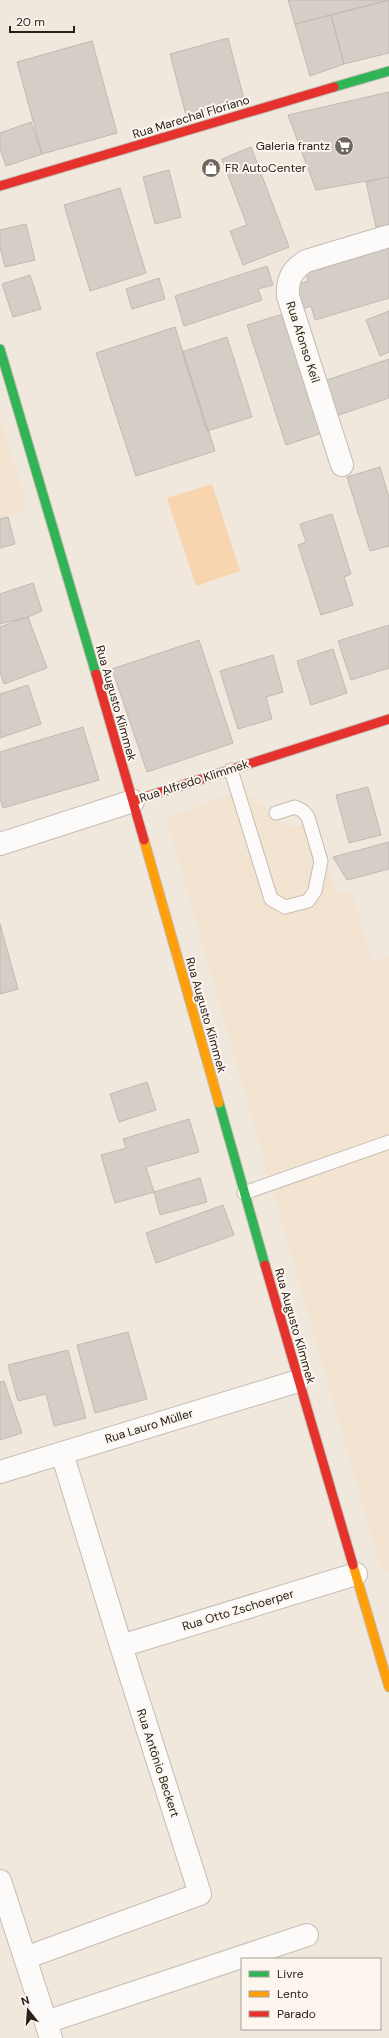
<svg xmlns="http://www.w3.org/2000/svg" width="389" height="2038" font-family="'DM Sans',sans-serif">
<rect width="100%" height="100%" fill="#f0e7dd"/>
<path fill="#f3e3d1" d="M 0,417 L 27,507 L 8,517 L 0,517 Z
M 244,789 L 286,826 L 317,826 L 336,894 L 352,893 L 372,962 L 389,958 L 389,1571 L 382,1573 L 167,819 Z"/>
<path fill="#f8d5ae" d="M 212,484 L 240,571 L 196,586 L 167,498 Z"/>
<path fill="#d5cec6" stroke="#c1bab3" d="M 288,0 L 389,0 L 295,24 Z
M 389,0 L 389,53 L 344,64 L 331,15 Z
M 331,15 L 344,64 L 310,76 L 295,24 Z
M 228,38 L 244,99 L 186,115 L 170,54 Z
M 92,41 L 117,133 L 42,154 L 17,62 Z
M 389,92 L 389,177 L 316,190 L 288,115 Z
M 31,122 L 42,154 L 6,166 L 0,149 L 0,133 Z
M 251,147 L 289,247 L 243,265 L 230,231 L 247,225 L 222,159 Z
M 169,170 L 181,217 L 155,224 L 143,177 Z
M 389,177 L 389,225 L 376,227 L 366,182 Z
M 120,188 L 146,273 L 90,291 L 64,205 Z
M 26,224 L 35,260 L 5,267 L 0,247 L 0,230 Z
M 389,248 L 389,298 L 315,320 L 311,306 L 298,310 L 291,286 L 308,281 L 306,273 Z
M 267,266 L 273,285 L 258,289 L 262,300 L 184,326 L 175,296 Z
M 30,275 L 41,309 L 13,317 L 2,284 Z
M 159,278 L 165,299 L 132,309 L 126,289 Z
M 389,311 L 389,352 L 380,356 L 366,320 Z
M 283,314 L 322,433 L 286,445 L 247,325 Z
M 175,327 L 215,451 L 136,476 L 96,353 Z
M 227,337 L 252,417 L 207,431 L 182,352 Z
M 389,359 L 389,398 L 336,416 L 324,381 Z
M 380,467 L 389,498 L 389,546 L 370,551 L 347,477 Z
M 332,514 L 351,574 L 344,577 L 353,605 L 321,615 L 298,545 L 306,542 L 300,524 Z
M 8,517 L 15,544 L 0,548 L 0,519 Z
M 33,583 L 42,611 L 28,617 L 0,624 L 0,594 Z
M 28,617 L 47,668 L 4,684 L 0,672 L 0,627 Z
M 389,625 L 389,668 L 351,680 L 338,641 Z
M 199,640 L 233,743 L 147,772 L 112,669 Z
M 333,649 L 347,693 L 311,705 L 297,661 Z
M 273,655 L 283,692 L 266,697 L 272,719 L 238,729 L 220,671 Z
M 28,685 L 41,724 L 0,738 L 0,694 Z
M 83,727 L 99,780 L 3,808 L 0,799 L 0,752 Z
M 368,787 L 381,835 L 349,843 L 336,795 Z
M 389,842 L 389,869 L 347,880 L 333,857 Z
M 0,924 L 18,989 L 0,994 Z
M 147,1082 L 156,1110 L 119,1122 L 110,1094 Z
M 189,1119 L 199,1152 L 146,1167 L 154,1192 L 115,1203 L 101,1155 L 126,1148 L 123,1139 Z
M 200,1178 L 207,1202 L 160,1215 L 154,1192 Z
M 223,1205 L 234,1235 L 156,1263 L 146,1233 Z
M 128,1332 L 147,1399 L 95,1413 L 77,1345 Z
M 68,1350 L 86,1418 L 54,1426 L 46,1394 L 18,1401 L 8,1365 Z
M 4,1381 L 22,1433 L 0,1440 L 0,1382 Z"/>
<g fill="none" stroke-linecap="round" stroke-linejoin="round">
<defs>
<path id="lane" d="M 231,770 L 271,899 L 285,907 L 308,901 L 315,891 L 321,861 L 308,817 L 303,811 L 295,807 L 276,813
M 244,1193 L 389,1142"/>
<path id="street" d="M 342,465 L 288,296 C 287,279 292,270 306,261 L 389,236
M 0,844 L 133,801
M 0,1472 L 298,1381
M 121,1646 L 356,1574
M 0,1881 L 51,2038
M 25,1958 L 200,1894 L 121,1646 L 62,1453
M 46,2022 L 307,1935"/>
<path id="fast" d="M 334,87 L 389,71
M 0,349 L 96,674
M 219,1103 L 265,1265"/>
<path id="slow" d="M 144,840 L 219,1103
M 353,1565 L 389,1687"/>
<path id="jam" d="M 0,186 L 334,87
M 96,674 L 144,840
M 133,801 L 389,719
M 265,1265 L 353,1565"/>
</defs>
<use href="#lane" stroke="#c5bdb5" stroke-width="15"/>
<use href="#street" stroke="#c5bdb5" stroke-width="24"/>
<use href="#fast" stroke="#c5bdb5" stroke-width="11"/>
<use href="#slow" stroke="#c5bdb5" stroke-width="11"/>
<use href="#jam" stroke="#c5bdb5" stroke-width="11"/>
<use href="#lane" stroke="#fdfbfa" stroke-width="13"/>
<use href="#street" stroke="#fdfbfa" stroke-width="22"/>
<use href="#fast" stroke="#30b455" stroke-width="9"/>
<use href="#slow" stroke="#ff9f0a" stroke-width="9"/>
<use href="#jam" stroke="#e5322d" stroke-width="9"/>
</g>
<defs>
<symbol id="supermarket-disc" viewBox="-11 -11 22 22"><circle r="9.5" fill="#6e665f" stroke="#fdf6ef"/><path d="M-6-5.5h2.5l.6 2H6L4.5 2H-2.5L-4.4-4H-6ZM-1.5 3.2a1.3 1.3 0 1 0 .1 0ZM3 3.2a1.3 1.3 0 1 0 .1 0Z" fill="#fff"/></symbol>
<symbol id="shop-disc" viewBox="-11 -11 22 22"><circle r="9.5" fill="#6e665f" stroke="#fdf6ef"/><path d="M-5-2.5h2.3a2.7 3.5 0 0 1 5.4 0H5L5.5 6h-11ZM-1.5-2.5h3a1.5 2.3 0 0 0-3 0Z" fill="#fff"/></symbol>
</defs>
<g fill-rule="evenodd">
<use href="#supermarket-disc" x="333" y="135" width="22" height="22"/>
<use href="#shop-disc" x="200" y="157" width="22" height="22"/>
</g>
<g text-anchor="middle" dominant-baseline="central" stroke-width="4" stroke-linejoin="round" paint-order="stroke">
<g font-size="12" fill="#28211b" stroke="#fdf6ef">
<text transform="translate(191 117) rotate(-17)">Rua Marechal Floriano</text>
<text transform="translate(303 342) rotate(72)">Rua Afonso Keil</text>
<text transform="translate(116 703) rotate(74)">Rua Augusto Klimmek</text>
<text transform="translate(194 781) rotate(-18)">Rua Alfredo Klimmek</text>
<text transform="translate(206 1015) rotate(74)">Rua Augusto Klimmek</text>
<text transform="translate(295 1326) rotate(74)">Rua Augusto Klimmek</text>
<text transform="translate(149 1426) rotate(-17)">Rua Lauro Müller</text>
<text transform="translate(238 1610) rotate(-17)">Rua Otto Zschoerper</text>
<text transform="translate(158 1763) rotate(72)">Rua Antônio Beckert</text>
</g>
<g font-size="12" fill="#28211b" stroke="#fdf6ef" text-anchor="end">
<text x="330" y="146">Galeria frantz</text>
<text x="225" y="168" text-anchor="start">FR AutoCenter</text>
</g>
</g>
<rect x="241" y="1958" width="140" height="72" fill="#fdf6ef" stroke="#a8a19a"/>
<rect x="249" y="1971" width="20" height="6" fill="#30b455" stroke="#a8a19a"/>
<text x="277" y="1978" font-size="12" fill="#28211b">Livre</text>
<rect x="249" y="1991" width="20" height="6" fill="#ff9f0a" stroke="#a8a19a"/>
<text x="277" y="1998" font-size="12" fill="#28211b">Lento</text>
<rect x="249" y="2011" width="20" height="6" fill="#e5322d" stroke="#a8a19a"/>
<text x="277" y="2018" font-size="12" fill="#28211b">Parado</text>
<g transform="translate(28 2010) rotate(343)" stroke="#fdf6ef" stroke-width="3" paint-order="stroke">
<path d="M0-3L7 15L0 10L-7 15Z" fill="#28211b"/>
<text y="-6" font-size="11" font-weight="bold" text-anchor="middle" fill="#28211b">N</text>
</g>
<path d="M10 26v6h64v-6" fill="none" stroke="#28211b" stroke-width="2"/>
<text x="16" y="26" font-size="12" fill="#28211b" stroke="#fdf6ef" stroke-width="3" paint-order="stroke">20 m</text>
</svg>
